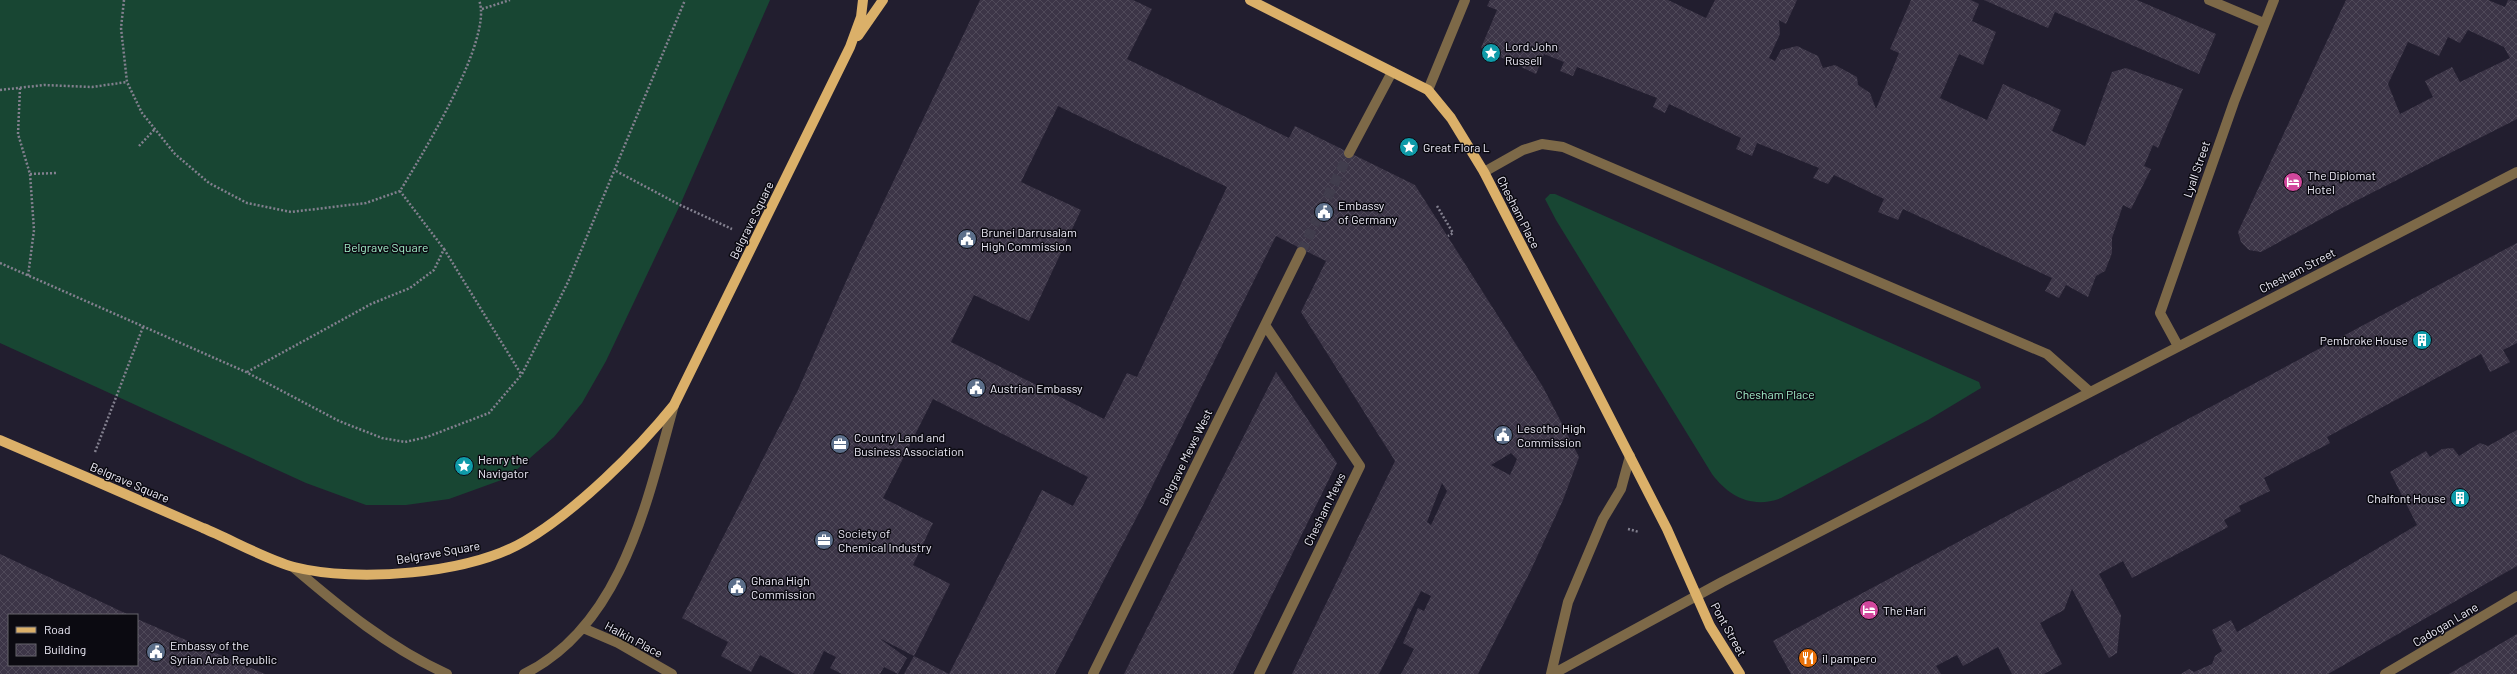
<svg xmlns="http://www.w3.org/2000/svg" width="2517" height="674" font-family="Barlow,sans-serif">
<defs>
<pattern id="building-cross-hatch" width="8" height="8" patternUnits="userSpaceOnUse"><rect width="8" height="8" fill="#3c3547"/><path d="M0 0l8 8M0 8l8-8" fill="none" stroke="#4f4959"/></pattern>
</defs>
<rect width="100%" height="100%" fill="#221e2f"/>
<path fill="#184633" d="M 0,0 L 770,0 L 680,205 L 606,361 L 582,403 L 554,437 L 507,478 L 449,499 L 406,505 L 366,505 L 306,483 L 0,343 Z
M 1550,194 L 1555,194 L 1979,382 L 1981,388 L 1928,420 L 1781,498 C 1753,509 1729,497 1712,474 L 1556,220 L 1545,199 Z"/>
<path fill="url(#building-cross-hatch)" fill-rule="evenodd" d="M 980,0 L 1133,0 L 1152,9 L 1127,59 L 1289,138 L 1295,126 L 1415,185 L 1543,387 L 1579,457 L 1563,500 L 1530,572 L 1478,674 L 1401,674 L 1414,649 L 1403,643 L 1418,608 L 1424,611 L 1431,596 L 1421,591 L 1379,674 L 1292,674 L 1395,461 L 1301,312 L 1326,261 L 1276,236 L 1143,505 L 1055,674 L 949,674 L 1042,490 L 1073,506 L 1088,477 L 933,399 L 883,498 L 933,523 L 913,565 L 950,584 L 914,656 L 879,638 L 907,658 L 898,674 L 884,667 L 880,674 L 842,674 L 830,668 L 836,657 L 824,651 L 813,674 L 795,674 L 760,655 L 751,672 L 721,656 L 728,642 L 682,618 L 798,390 L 852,268 ZM 1058,106 L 1227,187 L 1137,377 L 1127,373 L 1104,419 L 951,342 L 974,295 L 1029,321 L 1081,210 L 1021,182 ZM 1511,453 L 1517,459 L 1510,475 L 1491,465 ZM 1442,483 L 1447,491 L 1431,525 L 1427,522 Z
M 1490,0 L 1668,0 L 1706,18 L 1715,0 L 1797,0 L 1786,24 L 1779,20 L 1780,34 L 1769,58 L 1775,61 L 1781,50 L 1797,46 L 1818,56 L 1823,68 L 1835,65 L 1857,77 L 1858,85 L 1870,93 L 1876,109 L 1899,53 L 1890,49 L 1911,0 L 1971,0 L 1979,4 L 1972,21 L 1996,32 L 1983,65 L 1959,54 L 1940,98 L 1987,120 L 2003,84 L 2061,110 L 2052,131 L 2085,146 L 2112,72 L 2126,68 L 2183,89 L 2158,148 L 2153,145 L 2144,166 L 2151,169 L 2131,209 L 2123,205 L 2112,238 L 2112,253 L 2105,271 L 2096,276 L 2088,297 L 2066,285 L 2059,298 L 2045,291 L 2052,278 L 1903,209 L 1898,220 L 1878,212 L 1884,199 L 1834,175 L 1828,184 L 1813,178 L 1819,168 L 1757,143 L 1752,156 L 1736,149 L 1741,138 L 1669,104 L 1665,113 L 1653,107 L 1657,98 L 1577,67 L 1573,76 L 1560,71 L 1564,62 L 1544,54 L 1536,74 L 1481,48 L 1497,10 L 1487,6 Z
M 1984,0 L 2137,0 L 2216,34 L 2199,74 L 2055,12 L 2048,28 Z
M 2346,0 L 2488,0 L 2505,7 L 2508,0 L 2517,1 L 2517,119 L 2338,210 L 2261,252 L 2249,250 L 2241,242 L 2238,232 ZM 2468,30 L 2504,47 L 2510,58 L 2460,82 L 2452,67 L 2425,81 L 2433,97 L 2400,114 L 2388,84 L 2408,42 L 2439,56 L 2448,37 L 2460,43 Z
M 2517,243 L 2517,343 L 2503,350 L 2510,362 L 2490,372 L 2481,354 L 2327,437 L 2330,443 L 2264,478 L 2270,491 L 2239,506 L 2241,511 L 2224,520 L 2228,527 L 2132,578 L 2123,561 L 2099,574 L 2121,615 L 2117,653 L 2109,658 L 2072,589 L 2064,610 L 2040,623 L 2062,664 L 2044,674 L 2012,674 L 1998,647 L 1963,666 L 1957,655 L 1936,666 L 1941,674 L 1791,674 L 1773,641 Z
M 1276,372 L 1337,463 L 1233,674 L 1124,674 Z
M 2517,430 L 2517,566 L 2328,674 L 2181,674 L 2189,669 L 2194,672 L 2212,664 L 2215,656 L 2222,651 L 2212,630 L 2231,620 L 2237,632 L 2417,525 L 2390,472 L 2426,451 L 2430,457 L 2442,449 L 2453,448 L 2459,456 L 2480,443 L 2488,446 Z
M 0,554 L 129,615 L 9,615 L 9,665 L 137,665 L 137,619 L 265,674 L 0,674 Z
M 2517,634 L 2517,674 L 2449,674 Z
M 914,656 L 949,674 L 904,674 Z"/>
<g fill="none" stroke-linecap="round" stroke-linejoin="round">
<path stroke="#413d4d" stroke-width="10" stroke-dasharray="10 5" stroke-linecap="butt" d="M 1301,252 L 1349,153"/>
<path stroke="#83808f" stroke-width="2.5" stroke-dasharray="2 2" stroke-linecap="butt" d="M 124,0 L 121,28 L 127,82 L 142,113 L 175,154 L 209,183 L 247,203 L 291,212 L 366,203 L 400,191 C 422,155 494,38 479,0
M 482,9 L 510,0
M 20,88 L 18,134 L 30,174 L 34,230 L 28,276
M 0,90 L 44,85 L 92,87 L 127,82
M 139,146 L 155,129
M 616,171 L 680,205 L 732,229
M 30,174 L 56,173
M 1437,206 L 1453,233 L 1448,236
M 444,249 L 521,374
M 0,263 L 246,372 L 339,421 L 382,438 L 405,442 L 427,437 L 489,413 L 522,374 L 568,282 L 685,0
M 247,372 L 371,304 L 410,288 L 434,270 L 444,249 L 400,191
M 95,452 L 143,327
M 1628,529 L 1639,532"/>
<path stroke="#7d6948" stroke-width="10" d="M 2209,0 L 2264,23
M 1428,90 L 1465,0
M 1349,153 L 1392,72
M 1484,172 L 1523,150 L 1542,144 L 1563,147 L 2047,354 L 2090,392
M 2178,346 L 2160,313 L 2234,102 L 2274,0
M 293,567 C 341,608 389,648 447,674
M 583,628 L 618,643 L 672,674
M 524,674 C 622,626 647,501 674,405
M 1093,674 L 1301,252
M 1259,674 L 1360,466 L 1265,325
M 1551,674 L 1568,602 L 1603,519 L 1621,489 L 1630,456
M 1553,674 L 1722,582 L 2517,172
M 2385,674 L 2517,596"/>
<path stroke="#dbb069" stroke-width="10" d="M 1250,0 L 1428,90 L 1451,118 L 1484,172 L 1667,529 L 1710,626 L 1740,674
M 858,36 L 883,0
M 0,440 C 68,469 135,498 203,528 C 230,539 267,560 294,567 C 357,583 469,574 525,541 C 576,511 637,451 674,405 L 850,47 L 861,17 L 863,0"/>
</g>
<defs>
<symbol id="sight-disc" viewBox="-11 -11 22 22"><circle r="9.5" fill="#0f9aa8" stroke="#0b0a11"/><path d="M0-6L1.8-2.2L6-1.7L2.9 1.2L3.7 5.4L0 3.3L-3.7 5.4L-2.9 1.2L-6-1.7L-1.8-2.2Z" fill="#fff"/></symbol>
<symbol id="hotel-disc" viewBox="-11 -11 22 22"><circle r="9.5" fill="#d1479c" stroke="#0b0a11"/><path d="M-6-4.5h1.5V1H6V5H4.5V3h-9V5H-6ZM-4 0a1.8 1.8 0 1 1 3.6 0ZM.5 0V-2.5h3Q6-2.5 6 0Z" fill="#fff"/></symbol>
<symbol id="civic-disc" viewBox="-11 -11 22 22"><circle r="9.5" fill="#5c6f8a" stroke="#0b0a11"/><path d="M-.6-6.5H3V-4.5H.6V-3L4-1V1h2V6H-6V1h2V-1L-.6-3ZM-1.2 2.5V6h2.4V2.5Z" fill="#fff"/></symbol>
<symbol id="building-disc" viewBox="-11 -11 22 22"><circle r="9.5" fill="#0f9aa8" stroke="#0b0a11"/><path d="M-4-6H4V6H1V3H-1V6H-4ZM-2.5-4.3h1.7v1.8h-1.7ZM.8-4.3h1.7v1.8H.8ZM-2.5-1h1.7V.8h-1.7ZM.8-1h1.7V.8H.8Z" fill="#fff"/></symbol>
<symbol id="office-disc" viewBox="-11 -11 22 22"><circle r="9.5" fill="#5c6f8a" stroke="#0b0a11"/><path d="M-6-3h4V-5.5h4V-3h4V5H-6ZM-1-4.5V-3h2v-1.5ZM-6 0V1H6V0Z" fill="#fff"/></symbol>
<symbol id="restaurant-disc" viewBox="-11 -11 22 22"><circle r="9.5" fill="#e8710a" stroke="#0b0a11"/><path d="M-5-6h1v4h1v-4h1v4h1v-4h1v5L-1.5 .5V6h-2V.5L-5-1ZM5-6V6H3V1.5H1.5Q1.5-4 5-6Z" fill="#fff"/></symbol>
</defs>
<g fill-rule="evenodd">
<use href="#sight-disc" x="1480" y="42" width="22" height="22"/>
<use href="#sight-disc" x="1398" y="136" width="22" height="22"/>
<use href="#hotel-disc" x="2282" y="171" width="22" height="22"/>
<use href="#civic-disc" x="1313" y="201" width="22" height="22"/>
<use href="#civic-disc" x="956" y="228" width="22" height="22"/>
<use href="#building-disc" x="2411" y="329" width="22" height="22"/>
<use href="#civic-disc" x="965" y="377" width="22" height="22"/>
<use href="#civic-disc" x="1492" y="424" width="22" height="22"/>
<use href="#office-disc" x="829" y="433" width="22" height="22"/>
<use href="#sight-disc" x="453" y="455" width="22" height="22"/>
<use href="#building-disc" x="2449" y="487" width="22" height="22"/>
<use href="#office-disc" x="813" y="529" width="22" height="22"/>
<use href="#civic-disc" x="726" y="576" width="22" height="22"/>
<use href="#hotel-disc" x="1858" y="599" width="22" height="22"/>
<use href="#civic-disc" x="145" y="641" width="22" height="22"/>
<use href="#restaurant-disc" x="1797" y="647" width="22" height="22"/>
</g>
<g text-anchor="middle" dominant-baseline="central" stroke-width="3" stroke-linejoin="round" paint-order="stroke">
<g font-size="12" fill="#eeecf8" stroke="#0b0a11" text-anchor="start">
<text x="1505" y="46">Lord John<tspan x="1505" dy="14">Russell</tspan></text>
<text x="1423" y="147">Great Flora L</text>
<text x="2307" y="175">The Diplomat<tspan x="2307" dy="14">Hotel</tspan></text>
<text x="1338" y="205">Embassy<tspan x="1338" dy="14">of Germany</tspan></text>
<text x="981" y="232">Brunei Darrusalam<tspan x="981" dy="14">High Commission</tspan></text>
<text x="2408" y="340" text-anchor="end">Pembroke House</text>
<text x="990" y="388">Austrian Embassy</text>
<text x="1517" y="428">Lesotho High<tspan x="1517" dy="14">Commission</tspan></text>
<text x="854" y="437">Country Land and<tspan x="854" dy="14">Business Association</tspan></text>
<text x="478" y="459">Henry the<tspan x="478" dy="14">Navigator</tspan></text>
<text x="2446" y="498" text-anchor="end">Chalfont House</text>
<text x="838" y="533">Society of<tspan x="838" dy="14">Chemical Industry</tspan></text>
<text x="751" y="580">Ghana High<tspan x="751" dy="14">Commission</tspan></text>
<text x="1883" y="610">The Hari</text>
<text x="170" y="645">Embassy of the<tspan x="170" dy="14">Syrian Arab Republic</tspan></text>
<text x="1822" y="658">il pampero</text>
</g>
<g font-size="12" fill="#eeecf8" stroke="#0b0a11">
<text transform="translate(2196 169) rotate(-71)">Lyall Street</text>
<text transform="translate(1519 212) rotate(63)">Chesham Place</text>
<text transform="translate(751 220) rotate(-64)">Belgrave Square</text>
<text transform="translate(2297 270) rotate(-27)">Chesham Street</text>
<text transform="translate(1185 457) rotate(-64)">Belgrave Mews West</text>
<text transform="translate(130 482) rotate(23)">Belgrave Square</text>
<text transform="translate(1324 509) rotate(-64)">Chesham Mews</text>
<text transform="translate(438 552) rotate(-10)">Belgrave Square</text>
<text transform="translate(2445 624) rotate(-31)">Cadogan Lane</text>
<text transform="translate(1729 629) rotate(61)">Pont Street</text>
<text transform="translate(634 639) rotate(28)">Halkin Place</text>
</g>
<g font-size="12" fill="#a2eec9" stroke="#0b0a11">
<text x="386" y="247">Belgrave Square</text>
<text x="1775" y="394">Chesham Place</text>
</g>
</g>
<rect x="8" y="614" width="130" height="52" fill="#0b0a11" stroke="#66646d"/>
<rect x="16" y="627" width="20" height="6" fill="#dbb069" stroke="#66646d"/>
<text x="44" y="634" font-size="12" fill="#eeecf8">Road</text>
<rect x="16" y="644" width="20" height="12" fill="url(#building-cross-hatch)" stroke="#66646d"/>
<text x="44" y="654" font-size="12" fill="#eeecf8">Building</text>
</svg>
